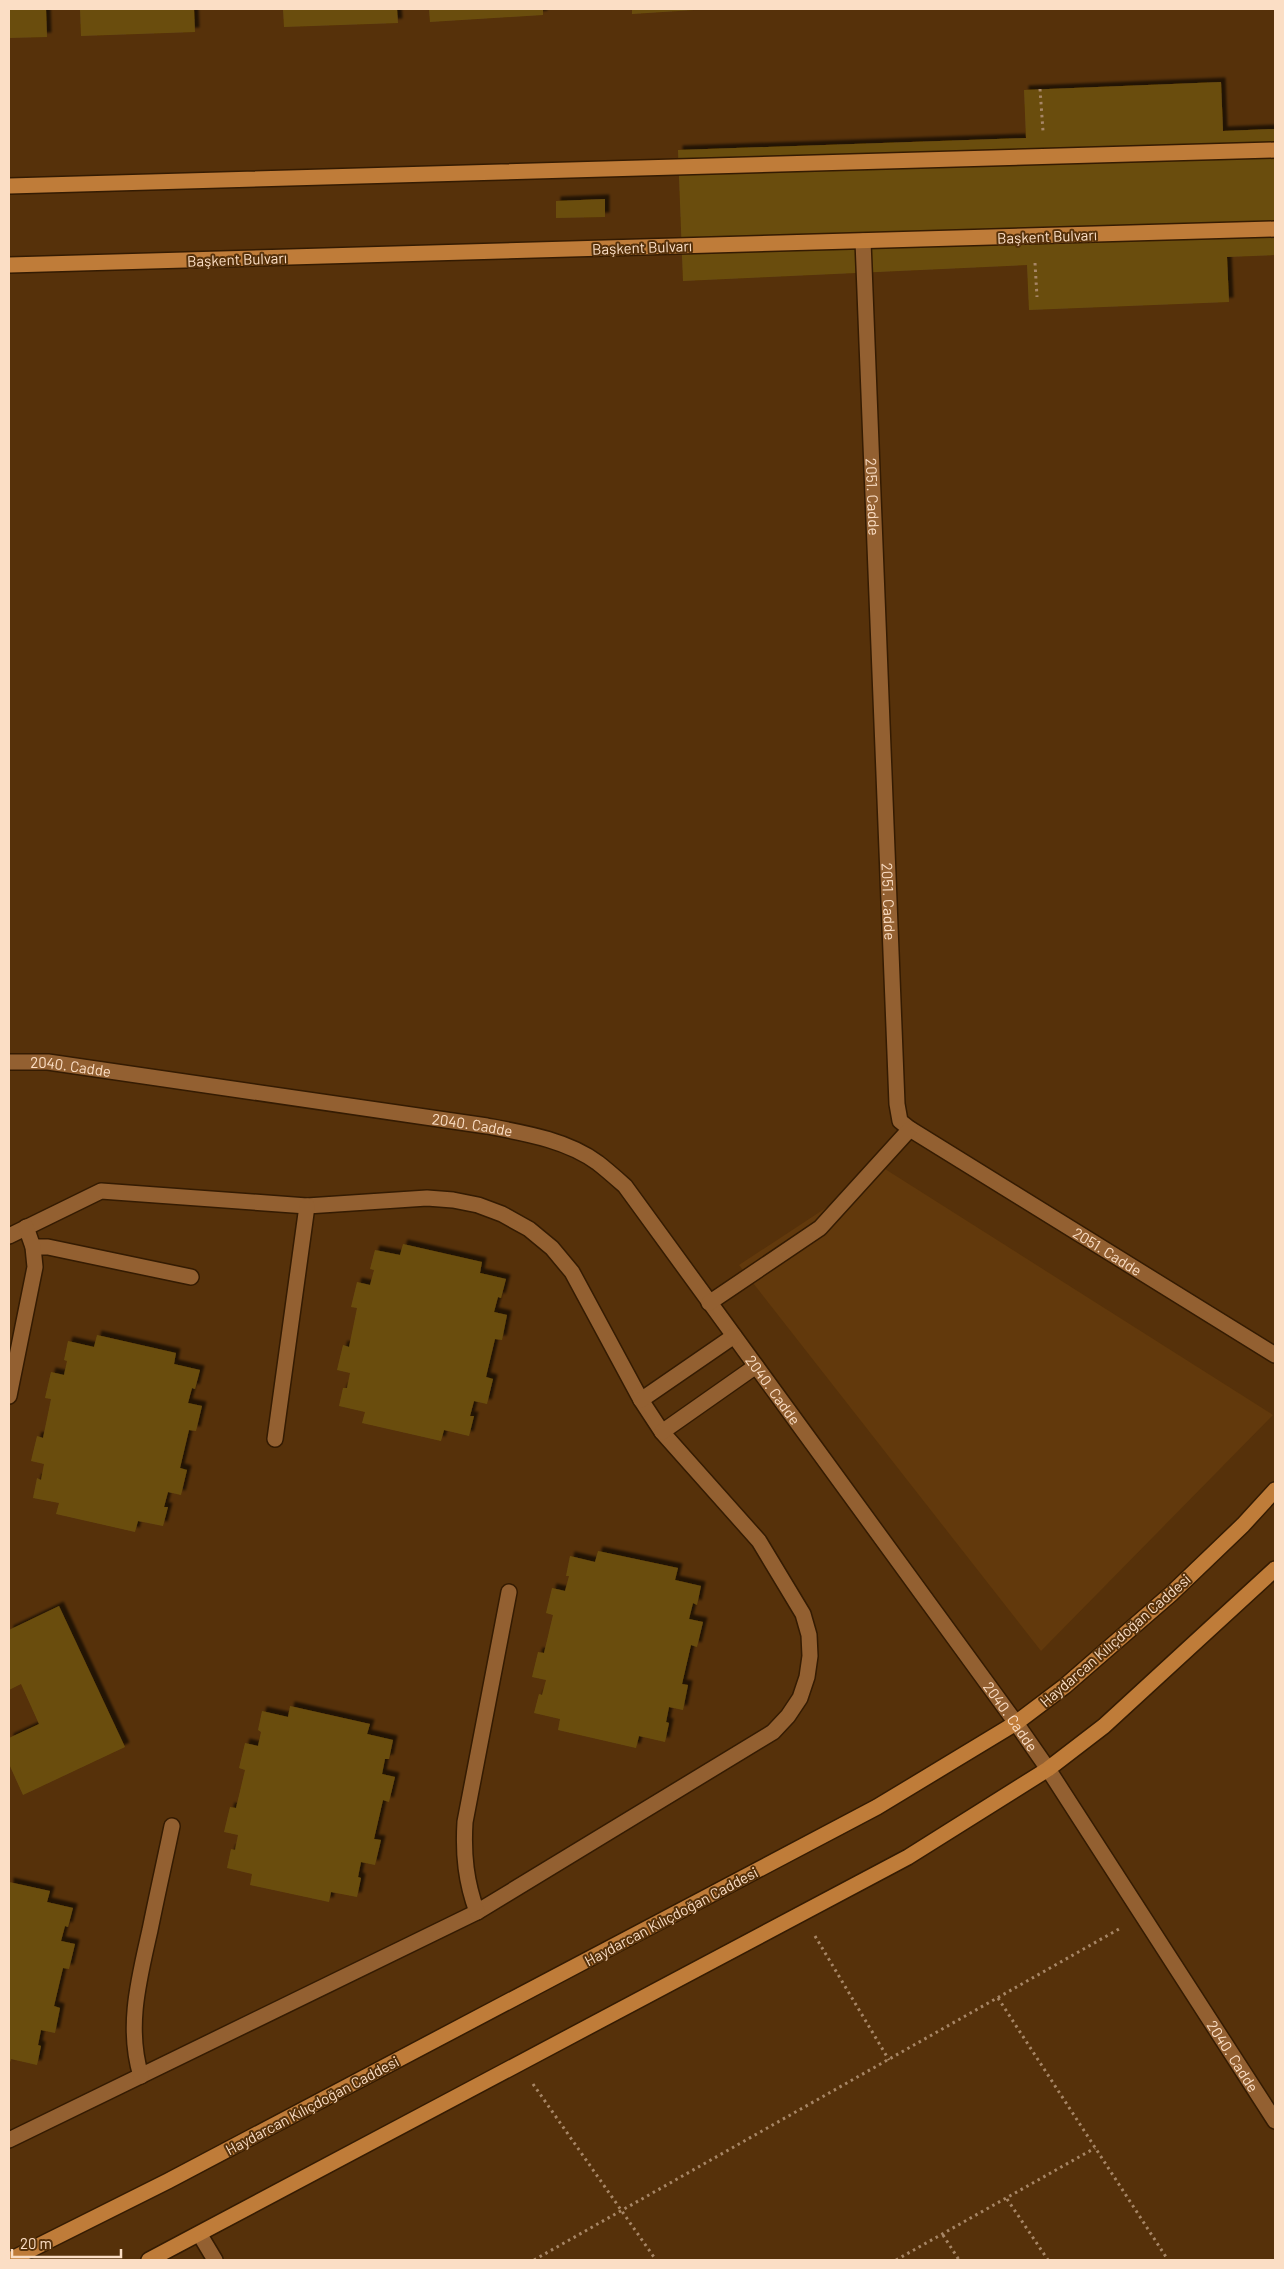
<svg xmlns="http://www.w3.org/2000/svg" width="1284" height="2269" font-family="Barlow,sans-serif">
<defs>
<filter id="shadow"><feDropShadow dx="4.5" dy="-4.5" stdDeviation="1" flood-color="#0009"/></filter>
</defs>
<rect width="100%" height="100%" fill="#56310a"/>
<path fill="#62390c" d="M 885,1169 L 1273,1415 L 1041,1651 L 739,1265 Z"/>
<path fill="#6a4e10" filter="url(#shadow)" d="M 9,9 L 46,9 L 47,37 L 9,38 Z
M 80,9 L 194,9 L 195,32 L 81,36 Z
M 283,9 L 397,9 L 398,23 L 284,27 Z
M 429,9 L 543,9 L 543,15 L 430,22 Z
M 632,9 L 694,9 L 694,10 L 632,14 Z
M 1221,82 L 1223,131 L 1275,129 L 1275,255 L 1227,257 L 1229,302 L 1029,310 L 1027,265 L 683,281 L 678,150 L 1026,138 L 1024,90 Z
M 605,199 L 605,217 L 556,218 L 556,201 Z
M 403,1244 L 482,1262 L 480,1273 L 506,1279 L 501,1298 L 498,1297 L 494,1312 L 507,1315 L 502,1340 L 495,1339 L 486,1377 L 493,1379 L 487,1404 L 474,1401 L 470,1416 L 474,1416 L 469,1436 L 444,1430 L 441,1441 L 362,1423 L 365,1412 L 339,1406 L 343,1388 L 347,1388 L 350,1373 L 337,1370 L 343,1345 L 349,1347 L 357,1308 L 351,1307 L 357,1282 L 370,1285 L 374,1270 L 370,1269 L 375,1250 L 400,1255 Z
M 97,1335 L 176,1353 L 174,1364 L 200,1370 L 195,1389 L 192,1388 L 188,1403 L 202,1406 L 196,1431 L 189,1430 L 180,1468 L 187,1470 L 181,1495 L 168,1492 L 164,1507 L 168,1507 L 163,1526 L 138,1521 L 135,1532 L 56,1514 L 59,1503 L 33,1498 L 37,1478 L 41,1480 L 44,1464 L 31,1461 L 37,1436 L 43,1438 L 51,1399 L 45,1398 L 51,1372 L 64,1375 L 67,1361 L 64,1360 L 68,1341 L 94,1347 Z
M 598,1551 L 678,1568 L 675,1580 L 701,1586 L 697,1605 L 693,1603 L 689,1619 L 703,1622 L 697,1647 L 691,1645 L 682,1684 L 688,1685 L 683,1710 L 669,1707 L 666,1722 L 669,1723 L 665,1742 L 639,1736 L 636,1748 L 558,1730 L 560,1719 L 534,1713 L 539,1694 L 542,1695 L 546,1680 L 532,1677 L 538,1652 L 544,1653 L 553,1615 L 546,1613 L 552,1588 L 565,1591 L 569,1576 L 566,1576 L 570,1556 L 595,1562 Z
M 59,1606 L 125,1747 L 23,1795 L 9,1764 L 9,1738 L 39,1724 L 21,1684 L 9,1690 L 9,1630 Z
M 290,1706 L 370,1724 L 367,1734 L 393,1740 L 389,1759 L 385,1759 L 382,1774 L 395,1777 L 389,1802 L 383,1800 L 374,1839 L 381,1840 L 375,1865 L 361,1862 L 358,1877 L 361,1878 L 357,1897 L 331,1892 L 329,1902 L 250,1885 L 252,1874 L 227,1868 L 231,1849 L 235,1850 L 238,1835 L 224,1832 L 230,1807 L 236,1808 L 245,1770 L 239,1768 L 245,1743 L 258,1746 L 261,1732 L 258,1730 L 262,1711 L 288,1717 Z
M 9,1882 L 50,1891 L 47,1902 L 73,1908 L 68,1927 L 65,1926 L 61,1941 L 75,1944 L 69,1969 L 63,1968 L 54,2006 L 60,2008 L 55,2033 L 41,2030 L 38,2045 L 41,2046 L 37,2065 L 11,2059 L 9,2066 Z"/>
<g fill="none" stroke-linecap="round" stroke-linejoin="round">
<defs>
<g id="minor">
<path id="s1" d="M 863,241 L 897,1104 L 900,1121 L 910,1129 L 1275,1355"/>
<path id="s2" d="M 9,1062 L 48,1062 L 487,1126 C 524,1133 567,1140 598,1163 C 607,1170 616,1178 625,1186 L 1016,1723 L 1048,1769 L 1275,2121"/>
<path d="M 9,1236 L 101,1191 L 307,1206 L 427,1198 L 453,1200 L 478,1205 L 502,1214 L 529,1229 L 552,1248 L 572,1272 L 641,1400 L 662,1432 L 759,1541 L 803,1614 L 809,1635 L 810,1656 L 807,1677 L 800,1698 L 788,1716 L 773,1732 L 477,1912 L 9,2140"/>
<path d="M 33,1247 L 48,1247 L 191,1277"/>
<path d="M 709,1303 L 820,1228 L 910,1129"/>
<path d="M 9,1396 L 35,1267 L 33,1247 L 26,1227"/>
<path d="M 641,1400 L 734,1336"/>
<path d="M 662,1432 L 756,1366"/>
<path d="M 275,1439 L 307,1206"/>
<path d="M 477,1912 C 466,1882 463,1855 465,1822 L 509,1592"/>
<path d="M 141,2076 C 126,2027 139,1979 150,1930 C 157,1895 165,1860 172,1826"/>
<path d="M 200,2235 L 215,2260"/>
</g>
<path id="major" d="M 9,186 L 1275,150
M 9,265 L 1275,229
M 10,2260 L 168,2181 L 877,1807 L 1016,1723 L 1065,1686 L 1171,1594 L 1243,1525 L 1275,1490
M 149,2260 L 908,1857 L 1048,1769 L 1104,1726 L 1275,1569"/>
</defs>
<use href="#minor" stroke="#341b02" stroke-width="18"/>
<use href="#major" stroke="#341b02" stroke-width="18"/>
<path stroke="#a78666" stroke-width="3" stroke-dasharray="2.5 4" stroke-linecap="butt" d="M 1040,89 L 1043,131
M 1035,263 L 1037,297
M 815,1936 L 889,2060
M 998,1998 L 1168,2260
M 533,2084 L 656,2260
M 1007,2199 L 1048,2260
M 943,2235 L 959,2260
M 534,2260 L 1119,1929
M 896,2260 L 1095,2148"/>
<use href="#minor" stroke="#936031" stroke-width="15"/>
<use href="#major" stroke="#bf7c39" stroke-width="15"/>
</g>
<g text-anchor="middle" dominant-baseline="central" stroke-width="4" stroke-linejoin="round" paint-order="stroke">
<g font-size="15" fill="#fbdec5" stroke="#56310a">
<text transform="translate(1047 236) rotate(-2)">Başkent Bulvarı</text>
<text transform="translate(642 247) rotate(-2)">Başkent Bulvarı</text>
<text transform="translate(237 259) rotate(-2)">Başkent Bulvarı</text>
<text stroke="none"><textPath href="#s1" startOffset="256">2051. Cadde</textPath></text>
<text stroke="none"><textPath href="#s1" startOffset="661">2051. Cadde</textPath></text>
<text stroke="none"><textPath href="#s2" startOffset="62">2040. Cadde</textPath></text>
<text stroke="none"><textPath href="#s2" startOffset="468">2040. Cadde</textPath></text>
<text stroke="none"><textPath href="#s1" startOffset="1126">2051. Cadde</textPath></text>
<text stroke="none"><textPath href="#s2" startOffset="888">2040. Cadde</textPath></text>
<text transform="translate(1115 1640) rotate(-41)">Haydarcan Kılıçdoğan Caddesi</text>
<text stroke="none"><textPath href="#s2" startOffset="1292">2040. Cadde</textPath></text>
<text transform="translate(671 1916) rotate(-28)">Haydarcan Kılıçdoğan Caddesi</text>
<text stroke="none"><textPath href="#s2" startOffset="1698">2040. Cadde</textPath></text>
<text transform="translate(312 2105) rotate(-28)">Haydarcan Kılıçdoğan Caddesi</text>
</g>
</g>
<rect width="1284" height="2269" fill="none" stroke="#fbdec5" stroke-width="20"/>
<path d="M12 2249v8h109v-8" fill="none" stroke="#fbdec5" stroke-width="2.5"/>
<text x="20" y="2249" font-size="15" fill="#fbdec5" stroke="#56310a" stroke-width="4" paint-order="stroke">20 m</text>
</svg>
